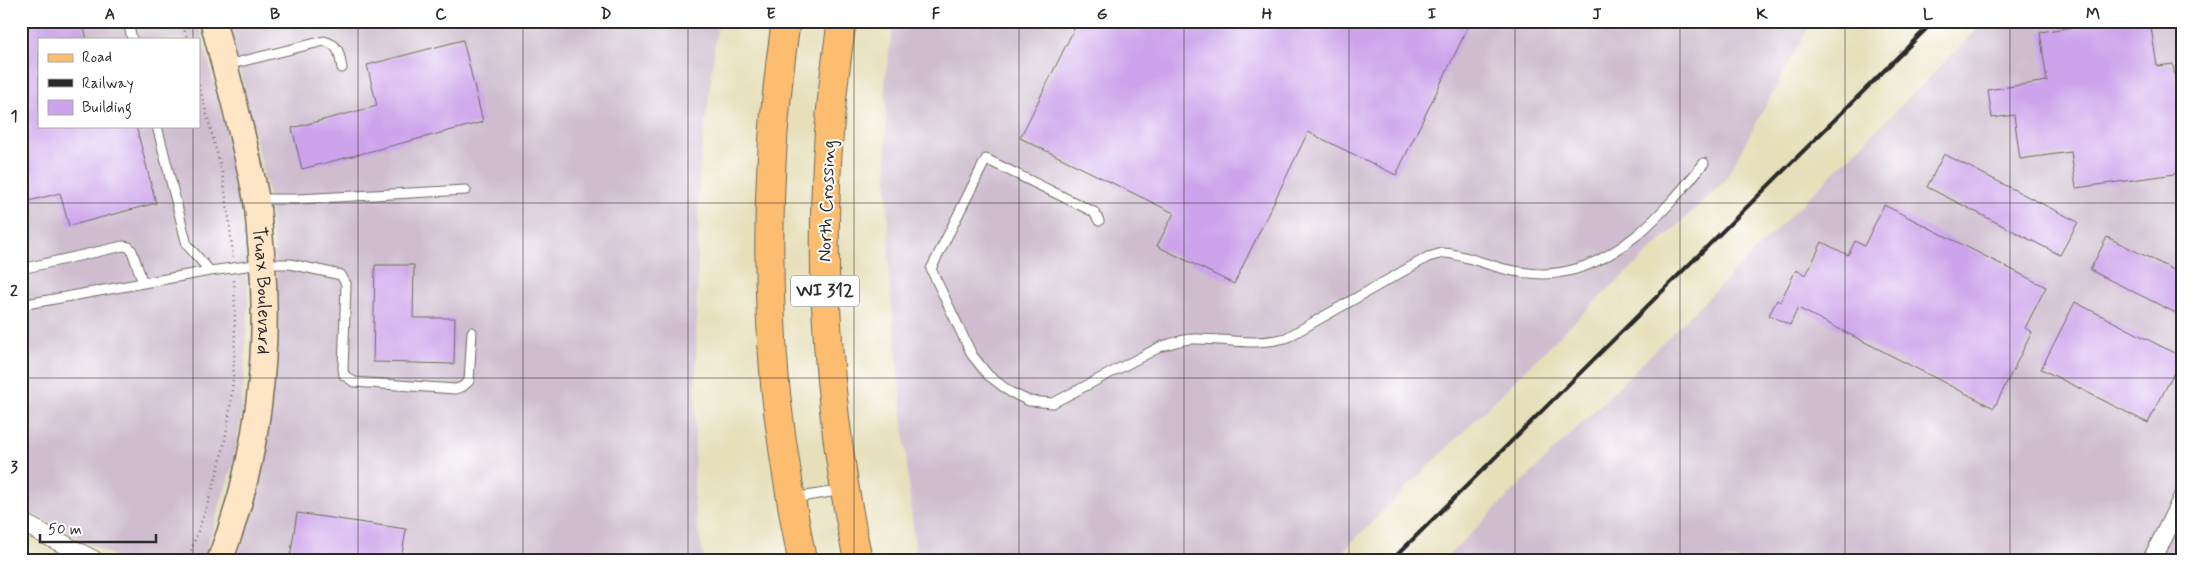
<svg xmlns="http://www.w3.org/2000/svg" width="2203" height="581" font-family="Mynerve,sans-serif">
<rect width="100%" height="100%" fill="#fff"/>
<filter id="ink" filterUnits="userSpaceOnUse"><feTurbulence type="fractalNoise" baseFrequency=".02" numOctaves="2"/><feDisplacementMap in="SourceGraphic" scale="10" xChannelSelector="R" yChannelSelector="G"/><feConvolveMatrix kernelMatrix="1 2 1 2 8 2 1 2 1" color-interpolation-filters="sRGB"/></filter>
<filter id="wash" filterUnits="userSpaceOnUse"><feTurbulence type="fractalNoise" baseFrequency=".0096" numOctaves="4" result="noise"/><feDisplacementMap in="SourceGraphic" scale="20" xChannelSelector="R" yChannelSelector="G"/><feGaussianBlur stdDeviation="1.12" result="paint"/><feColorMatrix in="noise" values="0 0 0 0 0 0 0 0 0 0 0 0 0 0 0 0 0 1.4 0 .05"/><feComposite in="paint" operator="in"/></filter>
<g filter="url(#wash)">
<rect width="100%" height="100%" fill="#e6dfba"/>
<path fill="#cfbdcf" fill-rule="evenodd" d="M 21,21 L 198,21 L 228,137 L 241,205 L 245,240 L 248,305 L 242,412 L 233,464 L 203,560 L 121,560 L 21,508 ZM 39,39 L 199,39 L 199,126 L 39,126 Z
M 228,21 L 718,21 L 699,174 L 694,504 L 704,560 L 236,560 L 248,525 L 266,451 L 277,360 L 277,285 L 268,192 Z
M 894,21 L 1812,21 L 1724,182 L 1579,317 L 1334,560 L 916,560 L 889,276 L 885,78 Z
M 1986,21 L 2182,21 L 2182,560 L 1444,560 Z"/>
<g id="blocks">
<path fill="#cda4eb" d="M 21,21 L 82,21 L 87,39 L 39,39 L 39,126 L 136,126 L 156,203 L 69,226 L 60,193 L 21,203 Z
M 1078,21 L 1471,21 L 1396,175 L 1308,132 L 1234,284 L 1157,246 L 1174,213 L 1020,138 Z
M 2114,21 L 2150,21 L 2157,66 L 2173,64 L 2179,107 L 2182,107 L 2182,173 L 2076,188 L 2071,152 L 2020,159 L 2014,115 L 1992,118 L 1988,90 L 2047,81 L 2040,32 Z
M 463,40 L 483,122 L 302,169 L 292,128 L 377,106 L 367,65 Z
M 1944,154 L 2078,222 L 2060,255 L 1927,187 Z
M 1884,205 L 2046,287 L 2025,328 L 2032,332 L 1994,408 L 1798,308 L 1790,325 L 1769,315 L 1777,300 L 1780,302 L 1796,270 L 1806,275 L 1822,242 L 1848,255 L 1855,241 L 1864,246 Z
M 2107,237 L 2182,274 L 2182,316 L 2090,270 Z
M 375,265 L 414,265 L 413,318 L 455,318 L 454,364 L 373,362 Z
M 2075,302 L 2182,357 L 2148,423 L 2041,369 Z
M 297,513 L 406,529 L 401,560 L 290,558 Z"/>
</g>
</g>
<g filter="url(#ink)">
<use href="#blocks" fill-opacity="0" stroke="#6c6a5d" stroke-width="1"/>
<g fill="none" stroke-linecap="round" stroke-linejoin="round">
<defs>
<path id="service" d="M 128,21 L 132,39
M 227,65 L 324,41 C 340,45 339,54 342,68
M 257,199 L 298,199 L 466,190
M 1099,221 L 1094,212 L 986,159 L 931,269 L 972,355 L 988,375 L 1010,392 L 1029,401 L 1053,403 L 1160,347 C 1170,344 1182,339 1193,339 C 1228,338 1249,347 1286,338 L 1428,257 C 1433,256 1438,254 1443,253 C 1456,252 1493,267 1509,270 C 1520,272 1532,274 1543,274 C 1614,273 1664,212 1704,163
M 21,269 L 123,246 L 129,247 L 132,251 L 143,283
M 210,271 L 262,264 L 290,264 L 341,275 L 346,284 L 343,369 L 344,375 L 354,382 L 455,389 L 462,387 L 469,381 L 472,332
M 21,305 L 210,271 L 187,245 L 157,126
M 794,498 L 843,490"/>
<path id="minor" d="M 21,522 L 94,560
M 2152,560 L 2182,499"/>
<g id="secondary">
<path id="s1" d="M 213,21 C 228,80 245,139 256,198 C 259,214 259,231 261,247 C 271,352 258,461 220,560"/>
</g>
<path id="primary" d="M 786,21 C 768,141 765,263 775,384 C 781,443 791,502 802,560
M 842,21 C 814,200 821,382 858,560"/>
</defs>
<use href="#service" stroke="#6c6a5d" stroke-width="11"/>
<use href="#minor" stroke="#6c6a5d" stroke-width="20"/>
<use href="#secondary" stroke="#6c6a5d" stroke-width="28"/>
<use href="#primary" stroke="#6c6a5d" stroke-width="30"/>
<path stroke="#6c6a5d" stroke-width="2.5" stroke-dasharray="1 4" stroke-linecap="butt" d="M 182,21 L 187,39
M 199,85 L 222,172 L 229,218 L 233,257
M 188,560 C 199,526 213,493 221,458 C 235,401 236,339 234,280"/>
<use href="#service" stroke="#fff" stroke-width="9"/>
<use href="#minor" stroke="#fff" stroke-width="18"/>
<use href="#secondary" stroke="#fee5c5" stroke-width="25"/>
<use href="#primary" stroke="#fcbd6f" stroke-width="28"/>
<path stroke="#2b2b2b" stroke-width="4" d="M 1392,560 L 1934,21"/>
</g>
</g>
<path fill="none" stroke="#2b2b2b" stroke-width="1" stroke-opacity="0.55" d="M 193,21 L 193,39M 358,21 L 358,560M 523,21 L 523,560M 688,21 L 688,560M 854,21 L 854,560M 1019,21 L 1019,560M 1184,21 L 1184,560M 1349,21 L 1349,560M 1515,21 L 1515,560M 1680,21 L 1680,560M 1845,21 L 1845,560M 2010,21 L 2010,560M 193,126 L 193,560M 21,203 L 2182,203M 21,378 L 2182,378"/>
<g text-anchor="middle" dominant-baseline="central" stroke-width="4" stroke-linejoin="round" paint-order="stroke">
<rect fill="#fff" stroke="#6b6b6b" stroke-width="1" x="791" y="275.5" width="68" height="31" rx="4"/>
<g font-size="18" font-weight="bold" fill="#2b2b2b">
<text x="825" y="291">WI 312</text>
</g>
<g font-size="19" fill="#2b2b2b" stroke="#fff">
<text transform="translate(827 201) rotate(-88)">North Crossing</text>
<text stroke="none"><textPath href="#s1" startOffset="275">Truax Boulevard</textPath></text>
</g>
</g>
<rect width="2203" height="581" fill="none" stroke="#fff" stroke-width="55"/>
<rect x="38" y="38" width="162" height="90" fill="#ffffff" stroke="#aaaaaa"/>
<rect x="48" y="54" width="25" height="8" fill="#fcbd6f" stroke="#aaaaaa"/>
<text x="82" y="62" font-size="15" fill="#2b2b2b">Road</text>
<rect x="48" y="79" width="25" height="8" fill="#2b2b2b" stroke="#aaaaaa"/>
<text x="82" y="88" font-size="15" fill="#2b2b2b">Railway</text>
<rect x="48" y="100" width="25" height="15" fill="#cda4eb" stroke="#aaaaaa"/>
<text x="82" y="112" font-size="15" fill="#2b2b2b">Building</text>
<path d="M40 534v8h116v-8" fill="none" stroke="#2b2b2b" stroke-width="2.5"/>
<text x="48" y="534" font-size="15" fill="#2b2b2b" stroke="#ffffff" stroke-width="4" paint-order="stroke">50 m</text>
<rect x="28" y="28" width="2148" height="526" fill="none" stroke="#2b2b2b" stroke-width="2"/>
<g font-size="16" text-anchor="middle" font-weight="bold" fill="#2b2b2b">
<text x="110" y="19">A</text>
<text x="275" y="19">B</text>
<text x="441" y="19">C</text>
<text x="606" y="19">D</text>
<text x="771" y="19">E</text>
<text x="936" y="19">F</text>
<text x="1102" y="19">G</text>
<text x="1267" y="19">H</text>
<text x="1432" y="19">I</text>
<text x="1597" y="19">J</text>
<text x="1762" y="19">K</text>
<text x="1928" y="19">L</text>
<text x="2093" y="19">M</text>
<text x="14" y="121">1</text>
<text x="14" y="296">2</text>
<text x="14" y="472">3</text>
</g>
</svg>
